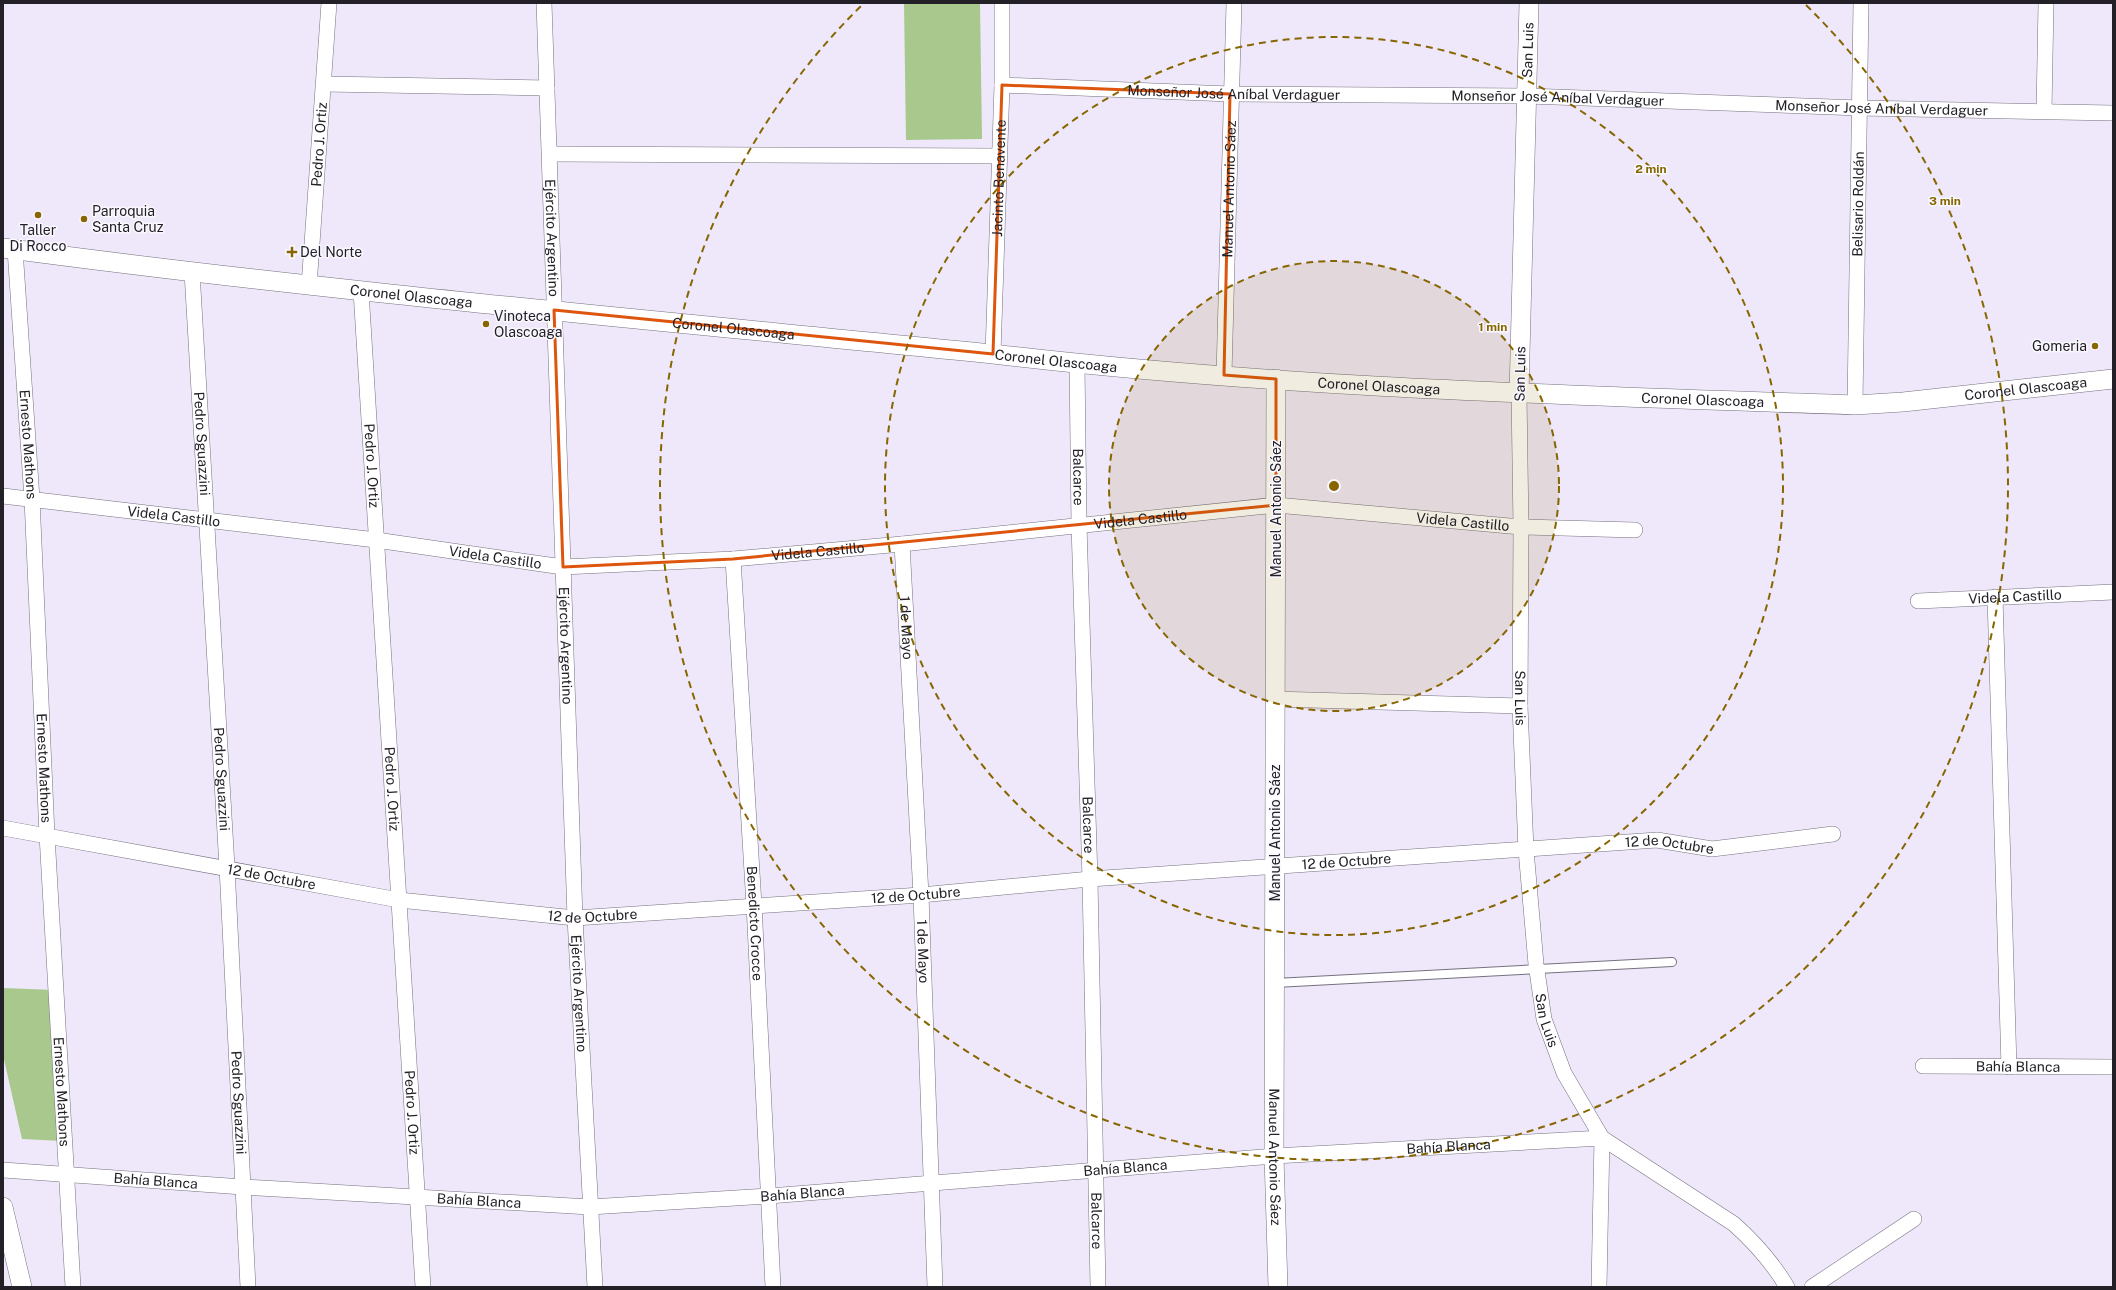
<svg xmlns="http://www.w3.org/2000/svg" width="2116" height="1290" font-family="'Public Sans',sans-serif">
<rect width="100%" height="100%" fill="#efe8fa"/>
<path fill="#a9c88e" d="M 904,3 L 980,3 L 982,139 L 906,140 Z
M 3,988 L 54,990 L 62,1141 L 22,1139 L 3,1055 Z"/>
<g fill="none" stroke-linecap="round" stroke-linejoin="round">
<defs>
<path id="service" d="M 1275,983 L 1672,962"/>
<g id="minor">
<path id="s1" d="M 544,3 L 575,918 L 595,1287"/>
<path d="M 324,84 L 547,88"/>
<path id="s2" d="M 1002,85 L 1230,94 L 1527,96 L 1860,108 L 2113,113"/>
<path d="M 2044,111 L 2046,3"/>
<path d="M 550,154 L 999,156"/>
<path id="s3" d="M 15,249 L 32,499 L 47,835 L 73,1287"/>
<path id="s4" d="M 192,272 L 227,867 L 248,1287"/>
<path id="s5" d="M 309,286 L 329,3"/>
<path id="s6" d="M 361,291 L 423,1287"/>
<path id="s7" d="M 993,354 L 1002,85 L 1002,3"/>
<path id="s8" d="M 1077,364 L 1079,525 L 1090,879 L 1098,1287"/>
<path id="s9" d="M 1224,375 L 1234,3"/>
<path id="s10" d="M 1519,394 L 1521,527 L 1520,706 L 1526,850 L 1536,964 L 1544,1019 L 1564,1073 L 1602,1138 L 1734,1224 C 1755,1243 1773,1263 1787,1287"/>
<path id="s11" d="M 1855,405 L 1861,3"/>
<path id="s12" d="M 3,496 L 376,540 L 563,567 L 733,559 L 902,544 L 1276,505 L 1521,527 L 1635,530"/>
<path id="s13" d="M 902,544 L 921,895 L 935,1287"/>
<path id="s14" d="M 733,559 L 754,905 L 773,1287"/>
<path d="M 1995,597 L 2009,1067"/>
<path id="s15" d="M 1918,601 L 2113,592"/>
<path d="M 1274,699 L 1520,706"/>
<path id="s16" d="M 3,828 L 399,900 L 575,918 L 921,895 L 1090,879 L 1657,840 L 1712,849 L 1833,834"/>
<path id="s17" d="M 1923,1066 L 2113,1067"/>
<path id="s18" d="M 3,1170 L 243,1187 L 590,1207 L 769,1196 L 1274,1156 L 1602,1138"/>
<path d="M 1599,1287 L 1602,1138"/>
<path d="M 1812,1287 L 1914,1219"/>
</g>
<g id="tertiary">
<path id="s19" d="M 3,248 C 332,292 663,321 993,354 C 1279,388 1568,395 1855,405 L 1903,402 L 2113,379"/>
<path id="s20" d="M 1276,379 L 1274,1156 L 1278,1287"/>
<path id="s21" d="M 1519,394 L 1529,3"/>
<path d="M 3,1207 L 22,1287"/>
</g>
</defs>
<use href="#service" stroke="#75707f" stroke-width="10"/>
<use href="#minor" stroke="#75707f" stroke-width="16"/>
<use href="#tertiary" stroke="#75707f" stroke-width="20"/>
<use href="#service" stroke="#fff" stroke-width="8"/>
<use href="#minor" stroke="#fff" stroke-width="15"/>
<use href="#tertiary" stroke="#fff" stroke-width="19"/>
</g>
<path fill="none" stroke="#de560d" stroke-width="3" stroke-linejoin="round" d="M 1002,85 L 1230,94 L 1224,375 L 1276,379 L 1276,505 L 733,559 L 563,567 L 554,310 L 993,354 Z"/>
<circle cx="1334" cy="486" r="225" fill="#876601" fill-opacity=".12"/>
<g fill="none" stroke="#876601" stroke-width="2" stroke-dasharray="7 5">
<circle cx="1334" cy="486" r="225"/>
<circle cx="1334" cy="486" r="449"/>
<path d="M1806 5A674 674 0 1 1 862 5"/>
</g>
<g fill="#876601" stroke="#faf8ff" stroke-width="1.5">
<circle cx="38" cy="215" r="4"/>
<circle cx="84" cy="219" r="4"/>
<path d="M290 246h4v4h4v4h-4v4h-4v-4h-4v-4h4z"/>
<circle cx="486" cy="324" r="4"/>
<circle cx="2095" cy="346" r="4"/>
</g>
<g text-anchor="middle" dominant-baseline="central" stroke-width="3" stroke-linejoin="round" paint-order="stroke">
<g font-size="14" fill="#232027" stroke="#faf8ff">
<text stroke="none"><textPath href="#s21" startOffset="344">San Luis</textPath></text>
<text stroke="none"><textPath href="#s2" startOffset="232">Monseñor José Aníbal Verdaguer</textPath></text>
<text stroke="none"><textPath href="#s2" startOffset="556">Monseñor José Aníbal Verdaguer</textPath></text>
<text stroke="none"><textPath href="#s2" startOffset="880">Monseñor José Aníbal Verdaguer</textPath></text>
<text stroke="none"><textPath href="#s5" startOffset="142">Pedro J. Ortiz</textPath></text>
<text stroke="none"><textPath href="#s7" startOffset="176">Jacinto Benavente</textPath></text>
<text stroke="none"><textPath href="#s9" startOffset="186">Manuel Antonio Sáez</textPath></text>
<text stroke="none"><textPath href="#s11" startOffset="201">Belisario Roldán</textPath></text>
<text stroke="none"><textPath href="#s1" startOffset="235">Ejército Argentino</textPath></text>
<text stroke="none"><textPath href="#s19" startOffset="411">Coronel Olascoaga</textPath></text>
<text stroke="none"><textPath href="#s19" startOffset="735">Coronel Olascoaga</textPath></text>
<text stroke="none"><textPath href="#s19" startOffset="1059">Coronel Olascoaga</textPath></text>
<text transform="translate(1520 374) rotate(-89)">San Luis</text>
<text stroke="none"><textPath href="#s19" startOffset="1383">Coronel Olascoaga</textPath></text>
<text stroke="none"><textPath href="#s19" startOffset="2031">Coronel Olascoaga</textPath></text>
<text stroke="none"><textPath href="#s19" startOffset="1707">Coronel Olascoaga</textPath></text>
<text stroke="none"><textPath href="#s3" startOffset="196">Ernesto Mathons</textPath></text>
<text stroke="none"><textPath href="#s4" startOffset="172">Pedro Sguazzini</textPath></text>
<text stroke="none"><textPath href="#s6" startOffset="175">Pedro J. Ortiz</textPath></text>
<text stroke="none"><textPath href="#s8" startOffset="113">Balcarce</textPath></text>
<text transform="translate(1276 509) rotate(-90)">Manuel Antonio Sáez</text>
<text stroke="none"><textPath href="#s12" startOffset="172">Videla Castillo</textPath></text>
<text stroke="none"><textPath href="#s12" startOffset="1144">Videla Castillo</textPath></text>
<text stroke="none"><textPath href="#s12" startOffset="1468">Videla Castillo</textPath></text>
<text stroke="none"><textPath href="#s12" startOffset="820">Videla Castillo</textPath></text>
<text stroke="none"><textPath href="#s12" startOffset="496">Videla Castillo</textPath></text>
<text stroke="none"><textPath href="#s15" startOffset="97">Videla Castillo</textPath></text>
<text stroke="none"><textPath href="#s13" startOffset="84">1 de Mayo</textPath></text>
<text stroke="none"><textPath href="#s1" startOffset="643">Ejército Argentino</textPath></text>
<text stroke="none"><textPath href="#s10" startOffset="304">San Luis</textPath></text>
<text stroke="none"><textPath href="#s3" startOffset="520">Ernesto Mathons</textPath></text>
<text stroke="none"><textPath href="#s4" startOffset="508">Pedro Sguazzini</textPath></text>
<text stroke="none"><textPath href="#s6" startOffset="499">Pedro J. Ortiz</textPath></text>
<text stroke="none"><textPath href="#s8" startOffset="461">Balcarce</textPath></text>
<text transform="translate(1275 833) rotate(-90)">Manuel Antonio Sáez</text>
<text stroke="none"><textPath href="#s16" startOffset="1677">12 de Octubre</textPath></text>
<text stroke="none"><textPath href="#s16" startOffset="1353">12 de Octubre</textPath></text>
<text stroke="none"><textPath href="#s16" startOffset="273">12 de Octubre</textPath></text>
<text stroke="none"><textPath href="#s16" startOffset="921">12 de Octubre</textPath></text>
<text stroke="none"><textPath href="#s16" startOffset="597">12 de Octubre</textPath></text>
<text stroke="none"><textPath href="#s14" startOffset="365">Benedicto Crocce</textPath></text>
<text stroke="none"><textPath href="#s13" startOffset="408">1 de Mayo</textPath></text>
<text stroke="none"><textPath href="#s1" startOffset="991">Ejército Argentino</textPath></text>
<text stroke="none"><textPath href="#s10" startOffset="628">San Luis</textPath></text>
<text stroke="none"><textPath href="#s17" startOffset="95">Bahía Blanca</textPath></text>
<text stroke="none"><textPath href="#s3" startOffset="844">Ernesto Mathons</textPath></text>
<text stroke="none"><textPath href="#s4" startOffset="832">Pedro Sguazzini</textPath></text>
<text stroke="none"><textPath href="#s6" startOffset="823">Pedro J. Ortiz</textPath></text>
<text stroke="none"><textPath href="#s18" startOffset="1449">Bahía Blanca</textPath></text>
<text stroke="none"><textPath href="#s20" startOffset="778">Manuel Antonio Sáez</textPath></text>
<text stroke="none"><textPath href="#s18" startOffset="1125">Bahía Blanca</textPath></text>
<text stroke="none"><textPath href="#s18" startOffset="153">Bahía Blanca</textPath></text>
<text stroke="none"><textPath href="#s18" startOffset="801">Bahía Blanca</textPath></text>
<text stroke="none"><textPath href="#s18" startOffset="477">Bahía Blanca</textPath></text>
<text stroke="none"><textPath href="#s8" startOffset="857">Balcarce</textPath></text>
</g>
<g font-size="14" fill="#232027" stroke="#faf8ff" text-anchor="start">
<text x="92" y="211">Parroquia<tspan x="92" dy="16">Santa Cruz</tspan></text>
<text x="38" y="230" text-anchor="middle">Taller<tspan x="38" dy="16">Di Rocco</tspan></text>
<text x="300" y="252">Del Norte</text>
<text x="494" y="316">Vinoteca<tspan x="494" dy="16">Olascoaga</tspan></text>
<text x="2087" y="346" text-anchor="end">Gomeria</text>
</g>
</g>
<circle cx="1334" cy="486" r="6" fill="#876601" stroke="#faf8ff" stroke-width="2"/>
<g font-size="12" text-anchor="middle" font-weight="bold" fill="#876601" stroke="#faf8ff" stroke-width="3" stroke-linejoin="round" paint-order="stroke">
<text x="1651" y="173">2 min</text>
<text x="1945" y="205">3 min</text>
<text x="1493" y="331">1 min</text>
</g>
<rect width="2116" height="1290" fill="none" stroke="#232027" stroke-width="8"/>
</svg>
